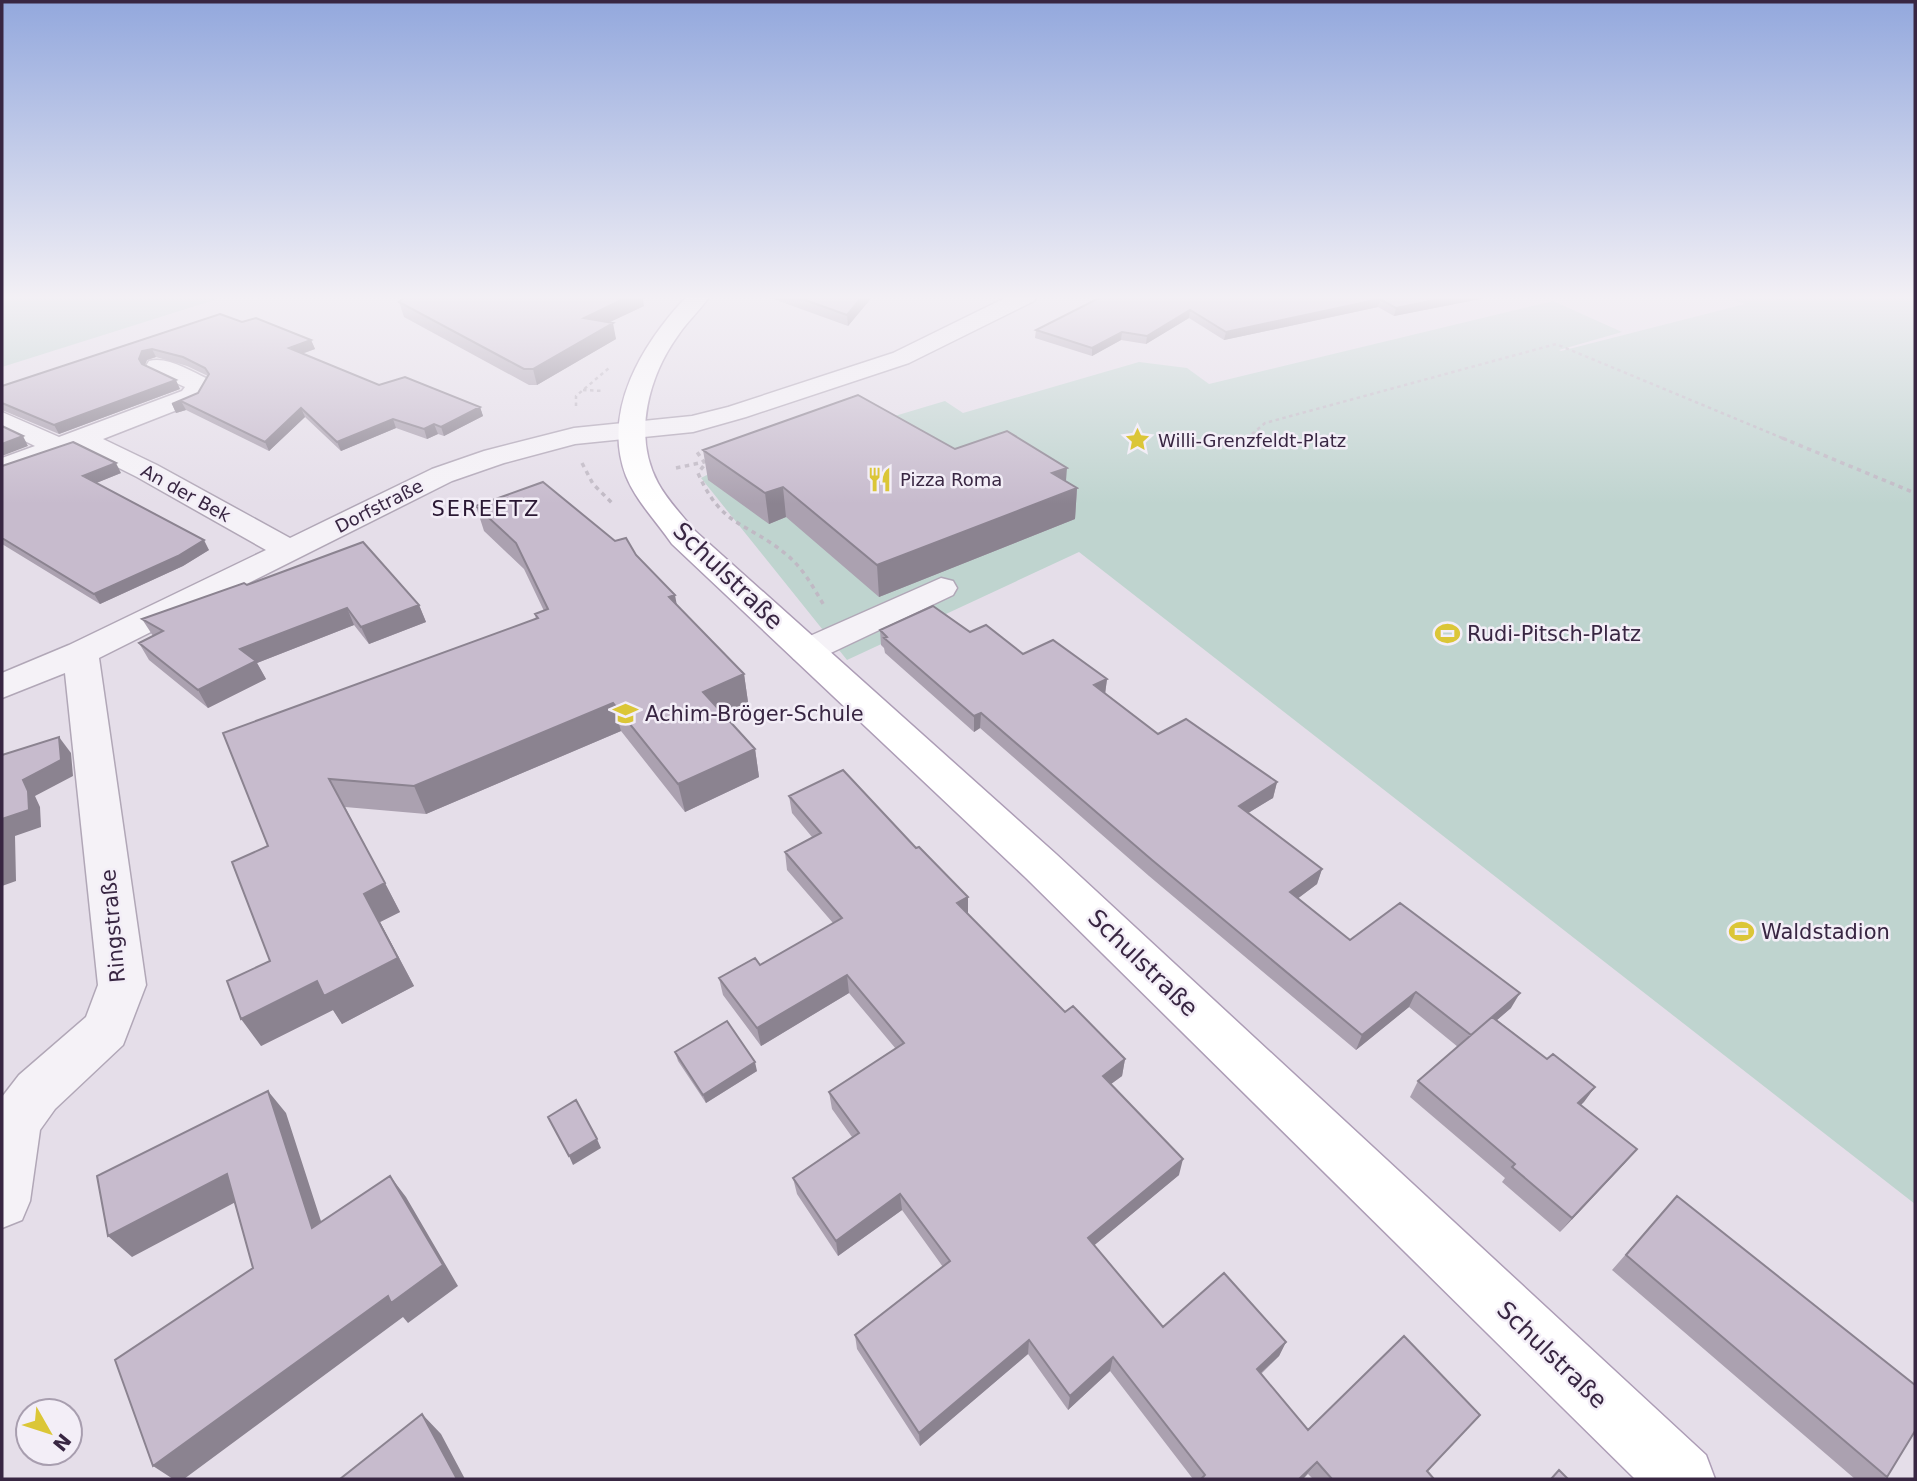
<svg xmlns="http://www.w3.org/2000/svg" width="1917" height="1481" font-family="'DejaVu Sans',sans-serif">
<rect width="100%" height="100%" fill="#e5dee9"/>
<path fill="#bfd4cf" d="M 2,296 L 227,296 L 2,367 Z
M 1724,296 L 1915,296 L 1915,1204 L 1079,552 L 847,660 L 701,478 L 813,420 L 878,421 L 945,401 L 963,413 L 1139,362 L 1187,368 L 1209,384 L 1553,301 L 1622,332 L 1559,350 L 1561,351 L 1745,304 Z"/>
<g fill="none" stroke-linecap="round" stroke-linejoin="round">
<defs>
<path id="minor" d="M 1009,296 L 1037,296 L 1034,301 L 909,363 L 746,417 L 693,432 L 575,444 L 504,463 L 452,481 L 99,658 L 146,985 L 123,1045 L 55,1109 L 40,1130 L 30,1201 L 22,1220 L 2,1228 L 2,1097 L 19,1075 L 86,1017 L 98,985 L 65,673 L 2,698 L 2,673 L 69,645 L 266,550 L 137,477 L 79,448 L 2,476 L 2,458 L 35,446 L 2,430 L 2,412 L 59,437 L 182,391 L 185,387 L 149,371 L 146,366 L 149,361 C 168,356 190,371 208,379 L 211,384 L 200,401 L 103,439 L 157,465 L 290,538 L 432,469 L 484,451 L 574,428 L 692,416 L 728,407 L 893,353 Z
M 941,578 L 953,581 L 957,588 L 953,595 L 818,659 L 806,662 L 794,659 L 788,651 L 794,643 Z"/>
<path id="major" d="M 687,296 L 710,296 C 700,310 688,321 679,334 C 649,375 632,435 658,483 C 667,500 682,515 694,530 L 1056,854 L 1706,1455 L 1715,1479 L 1635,1479 L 1026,878 L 672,544 C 657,522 636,501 626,476 C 601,410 643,343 687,296 Z"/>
</defs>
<use href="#minor" stroke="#b1a7b7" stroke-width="3"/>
<use href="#major" stroke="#ad9db6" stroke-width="3"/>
<path stroke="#c0b9c4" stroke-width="2.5" stroke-dasharray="3.5 3.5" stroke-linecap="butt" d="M 583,390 L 604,391
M 576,406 L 576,396 L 609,368
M 1252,434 L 1265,423 L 1556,344 L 1787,440"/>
<path stroke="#c0b9c4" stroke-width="3.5" stroke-dasharray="4.5 4.5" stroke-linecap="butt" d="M 1782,438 L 1915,493
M 709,459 L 698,473 C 722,528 746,521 787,555 C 804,569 814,589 825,607
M 582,463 L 593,484 L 612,503
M 676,468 L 704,462 L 697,452"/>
<use href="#minor" fill="#f5f2f7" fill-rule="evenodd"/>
<use href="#major" fill="#fff" fill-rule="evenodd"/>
</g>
<path fill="#aba1b0" d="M 765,296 L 873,296 L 848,326 Z
M 1103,296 L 1495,296 L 1394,316 L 1378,307 L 1224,340 L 1189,318 L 1146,344 L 1121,340 L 1092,356 L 1035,338 L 1036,330 Z
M 399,302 L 644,306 L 609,322 L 616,339 L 537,385 L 529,385 L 404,317 Z
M 242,322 L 311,340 L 315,349 L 302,354 L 379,385 L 480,407 L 483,416 L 444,436 L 438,434 L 427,439 L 396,428 L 341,451 L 305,417 L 269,451 L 186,410 L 176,413 L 172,404 L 198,393 L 208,376 L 187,366 L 156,357 L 147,360 L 145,365 L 180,389 L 59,434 L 2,410 L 2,386 Z
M 955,449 L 1066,481 L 1077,488 L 1075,519 L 879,597 L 786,517 L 769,524 L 708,480 L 703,450 Z
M 2,466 L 121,473 L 96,483 L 209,550 L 183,566 L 100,604 L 2,544 Z
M 476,506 L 615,541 L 636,555 L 677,606 L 744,674 L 748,702 L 723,714 L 755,749 L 759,777 L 685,812 L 621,731 L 426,814 L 345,807 L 400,912 L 380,922 L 414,986 L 342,1024 L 333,1010 L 261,1046 L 270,961 L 268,846 L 223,733 L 536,619 L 535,614 L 544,611 L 524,569 L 484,531 Z
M 247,585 L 419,605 L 426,622 L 369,644 L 354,625 L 257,663 L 266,679 L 208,708 L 149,660 L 139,643 L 153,636 L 142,619 Z
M 880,630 L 970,632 L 1023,654 L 1107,679 L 1105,694 L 1158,734 L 1277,782 L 1273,798 L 1248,813 L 1322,869 L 1317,884 L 1297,899 L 1350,940 L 1511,1008 L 1497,1020 L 1547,1059 L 1595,1087 L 1581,1105 L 1637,1149 L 1624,1164 L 1560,1232 L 1502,1182 L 1505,1178 L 1410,1097 L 1418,1081 L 1458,1047 L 1409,1007 L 1356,1050 L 1149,876 L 980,728 L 974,732 L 885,653 L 884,648 L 881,645 Z
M 789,796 L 968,914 L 1065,1012 L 1125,1059 L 1122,1076 L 1111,1084 L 1179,1175 L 1094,1245 L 1163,1327 L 1286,1342 L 1279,1356 L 1261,1374 L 1308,1430 L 1427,1471 L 1434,1479 L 1313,1479 L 1308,1474 L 1303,1479 L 1193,1479 L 1110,1371 L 1068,1410 L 1028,1354 L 920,1446 L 857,1349 L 855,1335 L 943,1267 L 902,1210 L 838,1256 L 797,1194 L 793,1178 L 852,1137 L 832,1109 L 829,1092 L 896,1049 L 849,993 L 761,1046 L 723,995 L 719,978 L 760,965 L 833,923 L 787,870 L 785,852 L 812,837 L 792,813 Z
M 675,1052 L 757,1071 L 706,1103 L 678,1061 Z
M 1677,1196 L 1887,1477 L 1883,1479 L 1855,1479 L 1612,1270 Z"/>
<path fill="#8b8390" d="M 630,296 L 642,296 L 644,306 L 587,333 L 584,318 Z
M 863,296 L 873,296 L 848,326 L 847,315 Z
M 1456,296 L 1495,296 L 1394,316 L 1396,308 Z
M 1380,299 L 1378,307 L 1224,340 L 1226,332 Z
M 1190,310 L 1189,318 L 1146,344 L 1147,336 Z
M 613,323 L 616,339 L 537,385 L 533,369 Z
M 1122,332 L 1121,340 L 1092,356 L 1092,348 Z
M 311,340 L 315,349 L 292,357 L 289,348 Z
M 152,349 L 156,357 L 147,360 L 144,367 L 139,359 L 142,351 Z
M 176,380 L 180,389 L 59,434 L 54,425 Z
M 181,401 L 186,410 L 176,413 L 172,404 Z
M 480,407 L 483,416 L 444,436 L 441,427 Z
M 301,408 L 305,417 L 269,451 L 265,442 Z
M 393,419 L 396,428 L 341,451 L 337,442 Z
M 434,424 L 438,434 L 427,439 L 424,429 Z
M 23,436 L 28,446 L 2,456 L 2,444 Z
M 116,463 L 121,473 L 89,486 L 83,476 Z
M 1067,468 L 1065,493 L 1077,488 L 1075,519 L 879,597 L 877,565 L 1052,473 Z
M 783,487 L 786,517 L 769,524 L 765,493 Z
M 204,540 L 209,550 L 183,566 L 100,604 L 94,594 Z
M 675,595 L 680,622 L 669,597 Z
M 419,605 L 426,622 L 369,644 L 361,627 Z
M 347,608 L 354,625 L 257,663 L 266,679 L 208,708 L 198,690 L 240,649 Z
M 744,674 L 748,702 L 709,720 L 703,692 Z
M 1107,679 L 1105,694 L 1094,685 Z
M 613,703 L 621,731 L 426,814 L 414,786 Z
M 981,713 L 980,728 L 974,732 L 974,716 Z
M 59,737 L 71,753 L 73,776 L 35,796 L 40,807 L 41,827 L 15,836 L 16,881 L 2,886 L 2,819 L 23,780 Z
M 755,749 L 759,777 L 685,812 L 678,784 Z
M 1277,782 L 1273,798 L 1235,821 L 1239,806 Z
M 1322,869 L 1317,884 L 1285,908 L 1290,892 Z
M 385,883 L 400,912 L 380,922 L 414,986 L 342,1024 L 333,1010 L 261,1046 L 241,1019 L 364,894 Z
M 968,897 L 968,914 L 957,903 Z
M 847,975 L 849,993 L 761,1046 L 757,1028 Z
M 1416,992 L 1409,1007 L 1356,1050 L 1362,1035 Z
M 1520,993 L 1511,1008 L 1462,1050 L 1471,1035 Z
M 1125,1059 L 1122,1076 L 1100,1092 L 1103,1076 Z
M 755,1062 L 757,1071 L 706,1103 L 703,1095 Z
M 1595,1087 L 1584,1102 L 1567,1118 L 1578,1103 Z
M 268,1091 L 286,1113 L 330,1249 L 312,1228 Z
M 597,1139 L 601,1148 L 573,1165 L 569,1156 Z
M 1637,1149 L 1624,1164 L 1560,1232 L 1572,1218 Z
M 1183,1159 L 1179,1175 L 1085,1253 L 1088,1238 Z
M 227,1174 L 247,1196 L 132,1257 L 108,1236 Z
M 390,1176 L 406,1197 L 458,1286 L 408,1323 L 403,1317 L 184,1479 L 173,1479 L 153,1466 Z
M 900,1194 L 902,1210 L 838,1256 L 836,1241 Z
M 1029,1340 L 1028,1354 L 920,1446 L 919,1433 Z
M 1286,1342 L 1279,1356 L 1250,1383 L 1257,1369 Z
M 1113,1357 L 1110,1371 L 1068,1410 L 1070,1396 Z
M 422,1414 L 441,1434 L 465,1479 L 457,1479 Z
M 1317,1462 L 1303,1479 L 1299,1479 Z"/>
<path fill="#c7bbcd" stroke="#8b8390" stroke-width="2" d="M 405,296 L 630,296 L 584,318 L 613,323 L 533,369 L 524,369 L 399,302 Z
M 794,296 L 863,296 L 847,315 Z
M 1103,296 L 1456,296 L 1396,308 L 1380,299 L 1226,332 L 1190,310 L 1147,336 L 1122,332 L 1092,348 L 1036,330 Z
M 220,314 L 242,322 L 256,318 L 311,340 L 289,348 L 379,385 L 405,377 L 480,407 L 441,427 L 434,424 L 424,429 L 393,419 L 337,442 L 301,408 L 265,442 L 181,401 L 172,404 L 198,393 L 209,374 L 205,368 L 183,357 L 152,349 L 142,351 L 139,359 L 142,364 L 176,380 L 54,425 L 2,403 L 2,386 Z
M 858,395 L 955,449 L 1007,431 L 1067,468 L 1052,473 L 1077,488 L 877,565 L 783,487 L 765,493 L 703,450 Z
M 2,426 L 23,436 L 2,444 Z
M 73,442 L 116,463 L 83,476 L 204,540 L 178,556 L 94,594 L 2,538 L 2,466 Z
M 543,482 L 615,541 L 626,538 L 636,555 L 675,595 L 669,597 L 744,674 L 703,692 L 755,749 L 678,784 L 613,703 L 414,786 L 329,779 L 385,883 L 364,894 L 398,958 L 324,996 L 317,981 L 241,1019 L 227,981 L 270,961 L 232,862 L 268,846 L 223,733 L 538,618 L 535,614 L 548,609 L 516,543 L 476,506 Z
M 363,542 L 419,605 L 361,627 L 347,608 L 240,649 L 256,661 L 198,690 L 139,643 L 163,631 L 142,619 L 244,583 L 247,585 Z
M 933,606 L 970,632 L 986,625 L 1023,654 L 1053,640 L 1107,679 L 1094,685 L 1158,734 L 1186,719 L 1277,782 L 1239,806 L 1322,869 L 1290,892 L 1350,940 L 1400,903 L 1520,993 L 1471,1035 L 1416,992 L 1362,1035 L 1152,860 L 981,713 L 974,716 L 884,638 L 887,637 L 880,630 Z
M 59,737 L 61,760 L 23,780 L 28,791 L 29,810 L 2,819 L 2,755 Z
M 843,770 L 916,848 L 919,847 L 968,897 L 957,903 L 1065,1012 L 1073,1006 L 1125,1059 L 1103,1076 L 1183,1159 L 1088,1238 L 1163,1327 L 1224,1273 L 1286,1342 L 1257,1369 L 1308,1430 L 1404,1336 L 1480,1415 L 1427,1471 L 1434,1479 L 1332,1479 L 1317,1462 L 1299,1479 L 1201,1479 L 1205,1475 L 1113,1357 L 1070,1396 L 1029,1340 L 919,1433 L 855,1335 L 950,1261 L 900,1194 L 836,1241 L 793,1178 L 859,1133 L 829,1092 L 904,1043 L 847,975 L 757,1028 L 719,978 L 755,958 L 760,965 L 842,918 L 785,852 L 821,833 L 789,796 Z
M 1492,1017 L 1547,1059 L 1553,1054 L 1595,1087 L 1578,1103 L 1637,1149 L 1572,1218 L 1512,1167 L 1515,1164 L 1418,1081 Z
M 727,1021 L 755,1062 L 703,1095 L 675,1052 Z
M 268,1091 L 312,1228 L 390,1176 L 443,1265 L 391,1303 L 388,1296 L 153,1466 L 115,1360 L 253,1268 L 227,1174 L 108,1236 L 97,1176 Z
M 576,1100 L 597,1139 L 569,1156 L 548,1117 Z
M 1677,1196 L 1915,1385 L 1915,1431 L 1887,1477 L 1626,1255 Z
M 422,1414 L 457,1479 L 340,1479 Z
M 1559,1470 L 1568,1479 L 1551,1479 Z"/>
<linearGradient id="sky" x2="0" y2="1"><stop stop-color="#93a8dd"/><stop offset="0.59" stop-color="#f3f0f5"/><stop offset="1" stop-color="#f3f0f5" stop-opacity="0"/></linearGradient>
<rect width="1917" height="504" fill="url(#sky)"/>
<defs>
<symbol id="sight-bare" viewBox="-9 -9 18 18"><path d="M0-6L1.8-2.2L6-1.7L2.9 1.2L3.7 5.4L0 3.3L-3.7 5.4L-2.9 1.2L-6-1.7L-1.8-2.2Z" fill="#dbc637" stroke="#f3eef7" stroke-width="2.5" paint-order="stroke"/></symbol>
<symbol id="restaurant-bare" viewBox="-9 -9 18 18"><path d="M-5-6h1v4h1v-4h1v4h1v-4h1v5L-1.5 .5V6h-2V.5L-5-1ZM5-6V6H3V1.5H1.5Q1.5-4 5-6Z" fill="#dbc637" stroke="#f3eef7" stroke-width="2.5" paint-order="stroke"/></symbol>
<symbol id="stadium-bare" viewBox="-9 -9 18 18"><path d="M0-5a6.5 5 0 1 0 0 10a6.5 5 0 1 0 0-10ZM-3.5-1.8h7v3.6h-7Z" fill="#dbc637" stroke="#f3eef7" stroke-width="2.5" paint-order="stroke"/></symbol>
<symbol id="school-bare" viewBox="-9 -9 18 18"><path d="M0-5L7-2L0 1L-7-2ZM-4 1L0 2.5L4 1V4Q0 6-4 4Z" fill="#dbc637" stroke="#f3eef7" stroke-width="2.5" paint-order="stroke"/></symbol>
</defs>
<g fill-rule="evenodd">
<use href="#sight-bare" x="1120" y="422" width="35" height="35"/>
<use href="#restaurant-bare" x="862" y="462" width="35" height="35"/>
<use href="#stadium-bare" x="1430" y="616" width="35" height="35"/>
<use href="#school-bare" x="608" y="696" width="35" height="35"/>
<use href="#stadium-bare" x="1724" y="914" width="35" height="35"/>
</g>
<g text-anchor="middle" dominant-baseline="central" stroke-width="5" stroke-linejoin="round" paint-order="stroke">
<g font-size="18" fill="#382642" stroke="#f3eef7" text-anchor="start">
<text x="1158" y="440">Willi-Grenzfeldt-Platz</text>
<text x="900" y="479">Pizza Roma</text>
</g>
<g font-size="18" fill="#382642" stroke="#f3eef7">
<text transform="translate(186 493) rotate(29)">An der Bek</text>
<text transform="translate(379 506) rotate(-27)">Dorfstraße</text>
</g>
<g font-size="21" letter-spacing="2" fill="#2a1833" stroke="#f3eef7">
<text x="486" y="509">SEREETZ</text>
</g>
<g font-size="21" fill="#382642" stroke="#f3eef7" text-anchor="start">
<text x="1467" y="634">Rudi-Pitsch-Platz</text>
<text x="645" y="714">Achim-Bröger-Schule</text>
<text x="1761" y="932">Waldstadion</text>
</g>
<g font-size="21" fill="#382642" stroke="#f3eef7">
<text transform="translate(113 926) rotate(-95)">Ringstraße</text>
</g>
<g font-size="24" fill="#382642" stroke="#f3eef7">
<text transform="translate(728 576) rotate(44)">Schulstraße</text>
<text transform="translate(1143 963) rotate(44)">Schulstraße</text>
<text transform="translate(1552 1355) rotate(44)">Schulstraße</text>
</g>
</g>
<rect width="1917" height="1481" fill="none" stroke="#382642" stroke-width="7"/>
<g transform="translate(49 1432) rotate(129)"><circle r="33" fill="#f3eef7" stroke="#a89eaf" stroke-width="2"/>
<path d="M0-5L12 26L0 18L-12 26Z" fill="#dbc637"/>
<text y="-10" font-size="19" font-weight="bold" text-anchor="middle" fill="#382642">N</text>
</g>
</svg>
